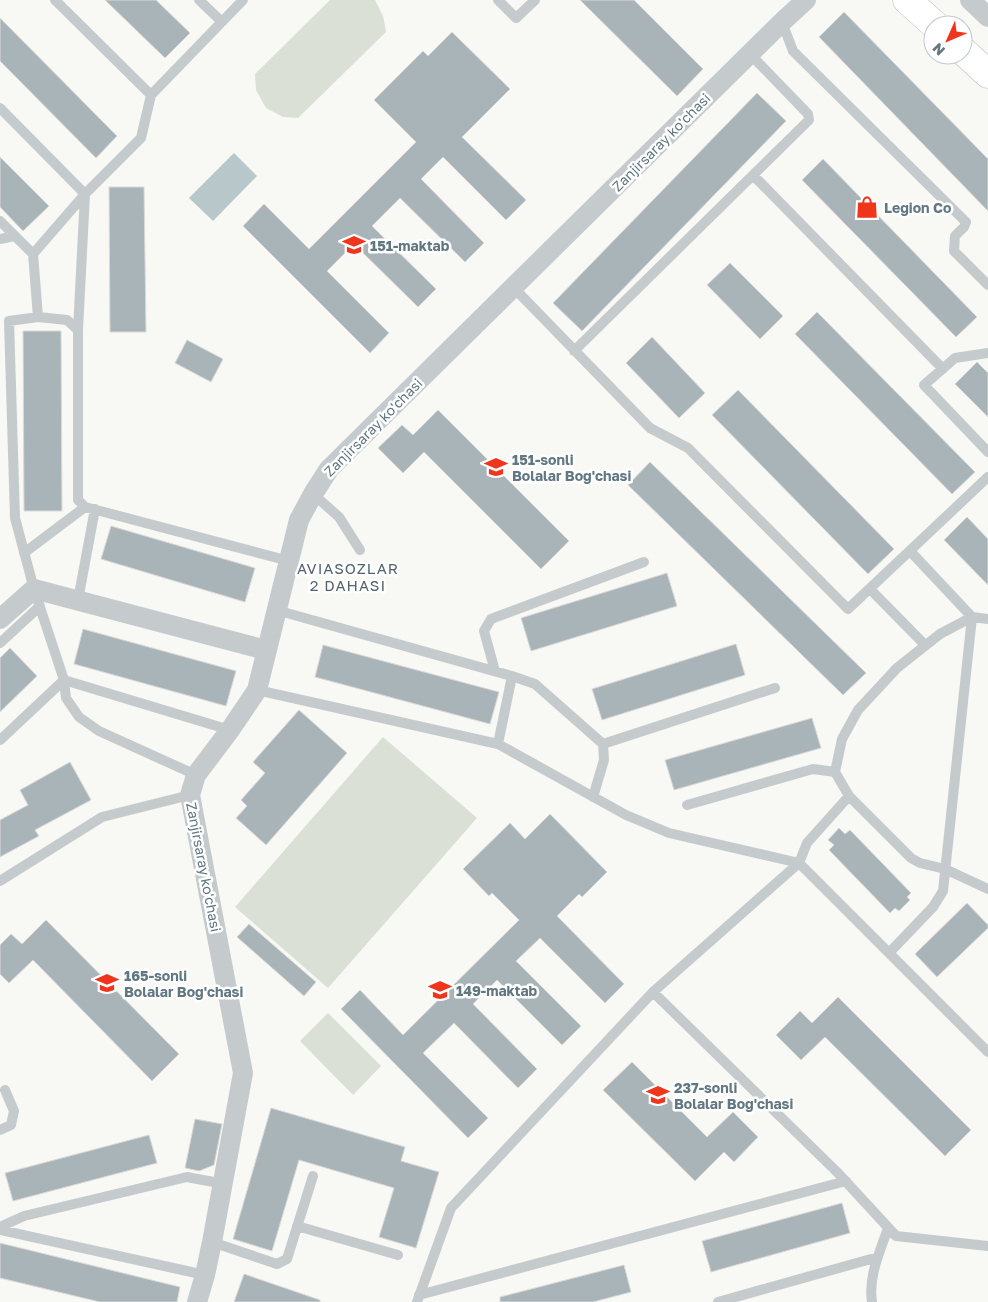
<svg xmlns="http://www.w3.org/2000/svg" width="988" height="1302" font-family="'Golos Text',sans-serif">
<rect width="100%" height="100%" fill="#f8f8f5"/>
<path fill="#dae0d5" d="M 330,0 L 375,0 L 383,16 L 386,32 L 298,118 L 283,117 L 266,108 L 256,90 L 255,74 Z
M 383,737 L 477,818 L 328,988 L 235,907 Z
M 328,1013 L 381,1066 L 353,1095 L 300,1041 Z"/>
<path fill="#b8c8ca" d="M 234,153 L 257,176 L 213,221 L 189,198 Z"/>
<path fill="#a9b4b9" stroke="#dad9d7" d="M 105,0 L 156,0 L 190,33 L 165,58 Z
M 580,0 L 634,0 L 703,69 L 677,96 Z
M 844,12 L 988,159 L 988,211 L 819,37 Z
M 0,18 L 117,136 L 96,158 L 0,61 Z
M 452,32 L 510,89 L 462,137 L 526,200 L 506,220 L 443,157 L 421,179 L 484,243 L 465,262 L 400,198 L 372,226 L 436,289 L 418,307 L 354,244 L 327,271 L 389,333 L 370,353 L 243,226 L 264,204 L 309,249 L 416,142 L 374,100 L 423,51 L 428,56 Z
M 757,93 L 786,121 L 582,331 L 553,303 Z
M 0,157 L 49,206 L 23,231 L 0,207 Z
M 823,159 L 977,317 L 956,337 L 802,180 Z
M 109,187 L 144,187 L 146,332 L 110,332 Z
M 730,263 L 783,316 L 760,339 L 707,285 Z
M 817,312 L 975,472 L 952,494 L 795,334 Z
M 23,331 L 61,331 L 62,511 L 24,511 Z
M 652,337 L 705,393 L 679,418 L 626,363 Z
M 187,340 L 223,359 L 211,382 L 175,363 Z
M 977,362 L 988,373 L 988,417 L 955,384 Z
M 738,390 L 894,549 L 868,574 L 712,415 Z
M 438,410 L 569,541 L 541,569 L 424,452 L 403,473 L 378,448 L 402,425 L 413,435 Z
M 650,462 L 866,673 L 843,695 L 628,485 Z
M 967,517 L 988,539 L 988,585 L 944,540 Z
M 111,526 L 255,568 L 245,602 L 101,559 Z
M 667,573 L 677,606 L 531,651 L 521,618 Z
M 83,629 L 236,671 L 226,706 L 74,664 Z
M 736,644 L 745,675 L 602,720 L 592,689 Z
M 323,645 L 499,692 L 490,724 L 315,677 Z
M 10,648 L 37,676 L 0,712 L 0,658 Z
M 299,710 L 347,753 L 266,845 L 236,818 L 247,806 L 241,800 L 265,773 L 253,762 Z
M 812,718 L 821,748 L 674,790 L 665,760 Z
M 70,762 L 91,800 L 35,830 L 39,836 L 0,857 L 0,820 L 28,805 L 20,790 Z
M 550,814 L 607,872 L 582,897 L 579,894 L 557,916 L 624,984 L 605,1003 L 540,938 L 516,961 L 581,1026 L 562,1045 L 497,980 L 473,1004 L 537,1069 L 518,1088 L 454,1023 L 423,1053 L 488,1118 L 468,1138 L 341,1009 L 360,990 L 403,1035 L 519,920 L 492,893 L 489,896 L 463,869 L 510,823 L 525,839 Z
M 839,828 L 845,834 L 850,830 L 911,893 L 907,897 L 910,900 L 899,911 L 895,908 L 890,913 L 829,850 L 834,845 L 828,840 Z
M 967,903 L 988,925 L 988,928 L 937,977 L 915,954 Z
M 46,920 L 179,1054 L 152,1081 L 33,960 L 9,983 L 0,974 L 0,945 L 11,934 L 22,944 Z
M 249,924 L 316,982 L 304,996 L 237,937 Z
M 838,997 L 971,1130 L 945,1156 L 825,1037 L 801,1060 L 776,1035 L 800,1011 L 812,1023 Z
M 632,1062 L 707,1137 L 733,1112 L 758,1137 L 734,1162 L 724,1152 L 695,1181 L 603,1090 Z
M 271,1108 L 405,1147 L 401,1161 L 439,1172 L 416,1248 L 379,1237 L 394,1188 L 299,1160 L 272,1251 L 233,1239 Z
M 195,1119 L 222,1124 L 214,1165 L 199,1171 L 185,1168 Z
M 149,1135 L 157,1163 L 13,1201 L 5,1173 Z
M 842,1203 L 850,1233 L 711,1272 L 702,1241 Z
M 0,1243 L 180,1287 L 177,1302 L 100,1302 L 0,1278 Z
M 624,1265 L 631,1292 L 593,1302 L 500,1302 L 500,1297 Z
M 244,1274 L 320,1300 L 320,1302 L 234,1302 Z"/>
<g fill="none" stroke-linecap="round" stroke-linejoin="round">
<defs>
<path id="secondary" d="M 907,0 L 935,25
M 963,51 L 988,74"/>
</defs>
<use href="#secondary" stroke="#b7bec1" stroke-width="29"/>
<path stroke="#c5cacd" stroke-width="10" d="M 55,0 L 151,95
M 199,0 L 221,21
M 498,0 L 516,18 L 535,0
M 782,22 L 793,51 L 966,222 L 964,227 L 955,236 L 954,251 L 988,285
M 0,108 L 85,194 L 78,330
M 753,175 L 943,369
M 0,221 L 33,254
M 0,239 L 14,236
M 513,287 L 650,428 L 688,448 L 848,609 L 988,477
M 38,317 L 67,320 L 78,330 L 78,500 L 85,507 L 289,561
M 574,351 L 809,120 L 808,114 L 750,54
M 988,353 L 955,358 L 924,385 L 988,452
M 313,494 L 339,517 L 360,550
M 24,553 L 85,507
M 870,589 L 925,645
M 78,600 L 95,509
M 276,610 L 512,676 L 498,744
M 0,643 L 40,606
M 495,671 L 484,631 L 491,619 L 644,562
M 512,676 L 535,684 L 603,744 L 604,760 L 593,797
M 64,680 L 230,730
M 257,690 L 498,744 L 626,815 L 669,833 L 799,863 L 807,843 L 849,796 L 911,858 L 920,863 L 945,869 L 988,889
M 0,740 L 64,680
M 603,744 L 775,688
M 835,772 L 842,739 L 858,710 L 897,668 L 940,634 L 972,617 L 988,619
M 196,775 L 99,731 L 79,717 L 66,698 L 64,680 L 34,589 L 15,518 L 9,321 L 38,317 L 33,254 L 85,194 L 141,138 L 151,95 L 243,0
M 687,805 L 813,769 L 835,772 L 849,796
M 0,881 L 102,817 L 190,795
M 889,953 L 933,907 L 943,891 L 972,617 L 910,551
M 653,992 L 837,1172 L 896,1236 L 988,1246
M 0,1130 L 11,1125 L 14,1111 L 5,1090
M 297,1226 L 398,1255
M 0,1227 L 24,1216 L 187,1177 L 224,1184
M 0,1230 L 205,1275
M 212,1242 L 277,1264 L 287,1259 L 313,1176
M 419,1295 L 846,1181
M 417,1302 L 451,1208 L 653,992 L 799,863 L 988,1052
M 718,1302 L 878,1257
M 872,1302 C 868,1276 880,1252 888,1228"/>
<path stroke="#c5cacd" stroke-width="20" d="M 970,0 L 988,17
M 0,619 L 34,589 L 266,650
M 197,1302 L 205,1275 L 212,1242 L 243,1073 L 190,795 L 196,775 L 230,730 L 257,690 L 299,520 L 313,494 L 329,469 L 782,22 L 806,0"/>
<use href="#secondary" stroke="#fff" stroke-width="28"/>
</g>
<defs>
<symbol id="shop-bare" viewBox="-9 -9 18 18"><path d="M-5-2.5h2.3a2.7 3.5 0 0 1 5.4 0H5L5.5 6h-11ZM-1.5-2.5h3a1.5 2.3 0 0 0-3 0Z" fill="#f0351d" stroke="#fff" stroke-width="2.5" paint-order="stroke"/></symbol>
<symbol id="school-bare" viewBox="-9 -9 18 18"><path d="M0-5L7-2L0 1L-7-2ZM-4 1L0 2.5L4 1V4Q0 6-4 4Z" fill="#f0351d" stroke="#fff" stroke-width="2.5" paint-order="stroke"/></symbol>
</defs>
<g fill-rule="evenodd">
<use href="#shop-bare" x="851" y="191" width="32" height="32"/>
<use href="#school-bare" x="338" y="229" width="32" height="32"/>
<use href="#school-bare" x="480" y="451" width="32" height="32"/>
<use href="#school-bare" x="91" y="967" width="32" height="32"/>
<use href="#school-bare" x="424" y="974" width="32" height="32"/>
<use href="#school-bare" x="642" y="1079" width="32" height="32"/>
</g>
<g text-anchor="middle" dominant-baseline="central" stroke-width="5" stroke-linejoin="round" paint-order="stroke">
<g font-size="14" fill="#617782" stroke="#fff">
<text transform="translate(661 142) rotate(-45)">Zanjirsaray ko'chasi</text>
<text transform="translate(373 427) rotate(-45)">Zanjirsaray ko'chasi</text>
<text transform="translate(204 867) rotate(79)">Zanjirsaray ko'chasi</text>
</g>
<g font-size="14" font-weight="bold" fill="#617782" stroke="#fff" text-anchor="start">
<text x="884" y="207">Legion Co</text>
<text x="370" y="245">151-maktab</text>
<text x="512" y="459">151-sonli<tspan x="512" dy="16">Bolalar Bog'chasi</tspan></text>
<text x="124" y="975">165-sonli<tspan x="124" dy="16">Bolalar Bog'chasi</tspan></text>
<text x="456" y="990">149-maktab</text>
<text x="674" y="1087">237-sonli<tspan x="674" dy="16">Bolalar Bog'chasi</tspan></text>
</g>
<g font-size="15" letter-spacing="1" fill="#53646c" stroke="#fff">
<text x="348" y="568">AVIASOZLAR<tspan x="348" dy="17">2 DAHASI</tspan></text>
</g>
</g>
<g transform="translate(948 40) rotate(225)"><circle r="24" fill="#ffffff" stroke="#c0c9cd"/>
<path d="M0-4L9 19L0 12L-9 19Z" fill="#f0351d"/>
<text y="-8" font-size="14" font-weight="bold" text-anchor="middle" fill="#617782">N</text>
</g>
</svg>
